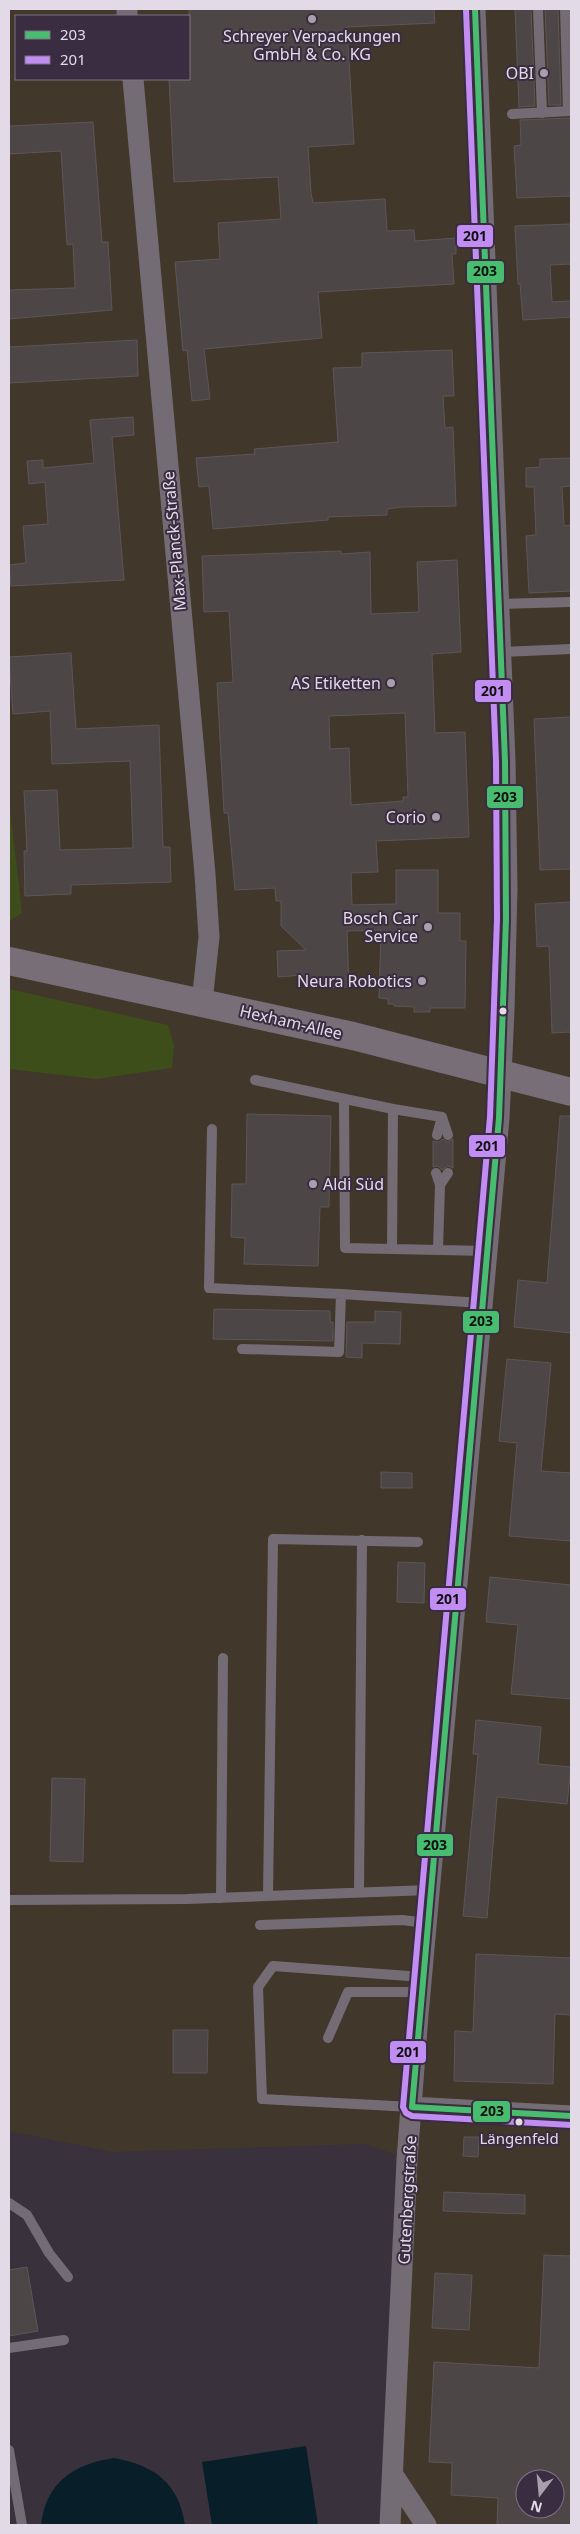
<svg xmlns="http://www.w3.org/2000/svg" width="580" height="2534" font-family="'Noto Sans',sans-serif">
<rect width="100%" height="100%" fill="#39313c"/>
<path fill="#42372b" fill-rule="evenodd" d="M 9,9 L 571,9 L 571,2525 L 391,2525 L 409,2159 L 364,2144 L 112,2152 L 9,2131 ZM 16,16 L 189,16 L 189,79 L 16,79 ZM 525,2479 L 555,2479 L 555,2509 L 525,2509 Z"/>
<path fill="#3e4e1a" d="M 9,801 L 22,913 L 9,921 Z
M 9,989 L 168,1025 L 174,1045 L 172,1068 L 96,1079 L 9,1069 Z"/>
<path fill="#081e29" d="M 306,2446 L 318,2525 L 212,2525 L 202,2462 Z
M 114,2458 C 154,2465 179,2483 185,2525 L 41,2525 C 46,2482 74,2464 114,2458 Z"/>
<path fill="#4d4647" stroke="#5d5657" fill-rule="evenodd" d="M 189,9 L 434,9 L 435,23 L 347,27 L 354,144 L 308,147 L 311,193 L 313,203 L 385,199 L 387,231 L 414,230 L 415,241 L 456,238 L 456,254 L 452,254 L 454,284 L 318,292 L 322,338 L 204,349 L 210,399 L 192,401 L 187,350 L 183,351 L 175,262 L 220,259 L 218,223 L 281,219 L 278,177 L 174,182 L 169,79 L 189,79 Z
M 515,9 L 531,9 L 535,106 L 519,107 Z
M 545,9 L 558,9 L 561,105 L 549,105 Z
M 571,118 L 571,196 L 517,198 L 514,146 L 521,145 L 520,120 Z
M 93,122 L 102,242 L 108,242 L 112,310 L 9,319 L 9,290 L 75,288 L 73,244 L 67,245 L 61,151 L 9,154 L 9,126 Z
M 571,224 L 571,264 L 550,265 L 552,302 L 571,301 L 571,317 L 523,320 L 520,284 L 518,284 L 515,226 Z
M 137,340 L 138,376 L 9,383 L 9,347 Z
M 452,350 L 454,396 L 443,396 L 445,428 L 453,427 L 456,506 L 402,507 L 387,509 L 387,515 L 328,517 L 328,520 L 213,529 L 209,486 L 199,487 L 196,458 L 255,454 L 254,449 L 338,442 L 333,368 L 362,367 L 362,353 Z
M 133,417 L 134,435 L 112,437 L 124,580 L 11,586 L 9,565 L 26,563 L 23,526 L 48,524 L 45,482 L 29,484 L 27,461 L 43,460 L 43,468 L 94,463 L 90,420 Z
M 571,458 L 571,486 L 562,487 L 564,526 L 571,525 L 571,591 L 529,593 L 526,536 L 536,535 L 534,487 L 526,487 L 526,468 L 540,467 L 540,459 Z
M 341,551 L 341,554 L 370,552 L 371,614 L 419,612 L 417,562 L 457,560 L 461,652 L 432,654 L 435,733 L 465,732 L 469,837 L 376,841 L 378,872 L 351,873 L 352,905 L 396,904 L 396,870 L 438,870 L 438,913 L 460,913 L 460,941 L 466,941 L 465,1008 L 430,1008 L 430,1012 L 414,1012 L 414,1007 L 394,1006 L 394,1004 L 388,1004 L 388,999 L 379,998 L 381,930 L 347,931 L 349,987 L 326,988 L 325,981 L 303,982 L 302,975 L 278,977 L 277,951 L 306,950 L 281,926 L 281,901 L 276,901 L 275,888 L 235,890 L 228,813 L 224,813 L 217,683 L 233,682 L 229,611 L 204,612 L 202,556 ZM 405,713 L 408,797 L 403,797 L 403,801 L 351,805 L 349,748 L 330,749 L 329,716 Z
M 71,653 L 76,729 L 159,725 L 163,847 L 170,847 L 171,882 L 71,885 L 71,894 L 25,896 L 24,851 L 27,851 L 24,791 L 57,790 L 60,850 L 133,848 L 130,761 L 52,764 L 50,711 L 13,714 L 9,657 Z
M 571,717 L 571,869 L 540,870 L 534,719 Z
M 571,902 L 571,1032 L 552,1033 L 549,946 L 537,947 L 535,904 Z
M 247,1114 L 331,1116 L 329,1207 L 320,1207 L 318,1266 L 244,1264 L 245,1238 L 231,1237 L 232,1184 L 246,1184 Z
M 560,1116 L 571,1116 L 571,1333 L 514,1327 L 518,1280 L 547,1283 Z
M 443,1139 L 447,1142 L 453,1139 L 453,1168 L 448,1166 L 442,1170 L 438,1166 L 433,1167 L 433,1141 L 438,1142 Z
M 214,1309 L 330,1311 L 330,1322 L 333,1322 L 333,1341 L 213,1339 Z
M 375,1311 L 401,1312 L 400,1344 L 362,1343 L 362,1358 L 346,1357 L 347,1322 L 375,1322 Z
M 507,1359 L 551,1363 L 541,1471 L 571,1473 L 571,1541 L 509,1536 L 517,1443 L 499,1441 Z
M 381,1472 L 412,1473 L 412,1488 L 381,1488 Z
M 398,1562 L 425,1563 L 424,1603 L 397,1602 Z
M 490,1577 L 571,1585 L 571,1699 L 511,1694 L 518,1625 L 486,1622 Z
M 476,1720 L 541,1727 L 538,1764 L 571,1767 L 567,1804 L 497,1797 L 487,1918 L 463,1916 L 478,1754 L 473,1754 Z
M 52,1778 L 85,1779 L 83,1862 L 50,1861 Z
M 476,1954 L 571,1958 L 571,2015 L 555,2014 L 553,2084 L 454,2081 L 455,2031 L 473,2032 Z
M 173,2030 L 208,2030 L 207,2073 L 173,2073 Z
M 464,2137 L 479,2137 L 478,2157 L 463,2156 Z
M 444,2192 L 525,2195 L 525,2214 L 443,2211 Z
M 544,2255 L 571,2256 L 571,2525 L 497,2525 L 498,2498 L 451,2495 L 452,2463 L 429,2462 L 434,2362 L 539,2368 ZM 525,2479 L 555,2479 L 555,2509 L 525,2509 Z
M 27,2267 L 38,2331 L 9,2336 L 9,2270 Z
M 435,2273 L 472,2275 L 469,2330 L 432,2328 Z"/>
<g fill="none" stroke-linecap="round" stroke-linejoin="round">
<path stroke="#746c74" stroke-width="10" d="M 538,9 L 542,113
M 565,9 L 568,111
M 512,114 L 571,111
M 499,604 L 571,602
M 501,652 L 571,649
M 255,1080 L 393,1109
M 344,1100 L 345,1248 L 487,1251
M 212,1129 L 209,1288 L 341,1294
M 437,1135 L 442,1117
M 436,1173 L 440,1185
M 392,1249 L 393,1109 L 442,1117 L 448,1135
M 438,1249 L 440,1185 L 448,1173
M 242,1349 L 339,1352 L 341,1294 L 482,1303
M 359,1892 L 362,1540
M 268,1896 L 273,1539 L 418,1542
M 221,1898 L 223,1658
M 9,1900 L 187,1899 L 429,1890
M 260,1925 L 402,1920 L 427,1923
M 328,2038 L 348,1992 L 420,1992
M 412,2107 L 262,2099 L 258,1987 L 273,1966 L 422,1977
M 9,2203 L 27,2215 L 49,2253 L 68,2277
M 9,2348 L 64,2340
M 9,2450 L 22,2525"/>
<path stroke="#746c74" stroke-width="21" d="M 127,9 L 127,16
M 133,79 L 205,874 L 209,937 L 202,1002
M 412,2107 L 571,2116
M 393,2475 L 426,2525
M 390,2525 L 407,2160 L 418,2015 L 499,1118 L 504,1011 L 507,888 L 505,761 L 475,9"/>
<path stroke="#776e78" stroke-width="28" d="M 9,961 L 353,1036 L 571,1092"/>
<defs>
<path id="bus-1" d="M 412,2107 L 499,1118 L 506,919 L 505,761 L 475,9
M 412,2107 L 571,2116"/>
<path id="bus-2" d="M 466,9 L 496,761 L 497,919 L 490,1117 L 403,2107 L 406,2113 L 412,2116 L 571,2125"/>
</defs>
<use href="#bus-1" stroke="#3a2c41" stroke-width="10"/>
<use href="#bus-2" stroke="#3a2c41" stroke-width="10"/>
<use href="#bus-1" stroke="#48bc6f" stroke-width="6"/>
<use href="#bus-2" stroke="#c28df2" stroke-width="6"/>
</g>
<g fill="#a89fac" stroke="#3a2c41" stroke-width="2">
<circle cx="312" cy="19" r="5"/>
<circle cx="544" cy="73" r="5"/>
<circle cx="391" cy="683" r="5"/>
<circle cx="436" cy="817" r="5"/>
<circle cx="428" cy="927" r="5"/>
<circle cx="422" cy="981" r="5"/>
<circle cx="313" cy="1184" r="5"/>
</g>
<g fill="#e3dae8" stroke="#3a2c41" stroke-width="2">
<circle cx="503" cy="1011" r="4.5"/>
<circle cx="519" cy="2122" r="4.5"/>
</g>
<g text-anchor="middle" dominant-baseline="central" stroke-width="4" stroke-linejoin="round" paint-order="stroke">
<g font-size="15" fill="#e3dae8" stroke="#3a2c41">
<text x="519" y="2138">Längenfeld</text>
</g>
<g font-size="16" fill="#e3dae8" stroke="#3a2c41" text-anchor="end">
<text x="312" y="36" text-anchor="middle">Schreyer Verpackungen<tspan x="312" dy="18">GmbH &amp; Co. KG</tspan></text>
<text x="534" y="73">OBI</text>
<text x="381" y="683">AS Etiketten</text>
<text x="426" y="817">Corio</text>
<text x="418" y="918">Bosch Car<tspan x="418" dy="18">Service</tspan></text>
<text x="412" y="981">Neura Robotics</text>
<text x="323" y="1184" text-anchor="start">Aldi Süd</text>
</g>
<g font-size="16" fill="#e3dae8" stroke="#3a2c41">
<text transform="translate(174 541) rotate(-95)">Max-Planck-Straße</text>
<text transform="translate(291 1022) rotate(13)">Hexham-Allee</text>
<text transform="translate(407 2200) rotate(-87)">Gutenbergstraße</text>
</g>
</g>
<g stroke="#3a2c41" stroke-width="2">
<rect x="456" y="224" width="38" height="24" rx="5" fill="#c28df2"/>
<rect x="466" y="260" width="39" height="24" rx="5" fill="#48bc6f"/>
<rect x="474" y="679" width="38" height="24" rx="5" fill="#c28df2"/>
<rect x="486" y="785" width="38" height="24" rx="5" fill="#48bc6f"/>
<rect x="468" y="1134" width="38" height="24" rx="5" fill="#c28df2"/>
<rect x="462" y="1310" width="38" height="24" rx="5" fill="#48bc6f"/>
<rect x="429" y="1587" width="38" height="24" rx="5" fill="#c28df2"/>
<rect x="416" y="1833" width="38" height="24" rx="5" fill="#48bc6f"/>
<rect x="389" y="2040" width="38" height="24" rx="5" fill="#c28df2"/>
<rect x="472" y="2100" width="39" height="23" rx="5" fill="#48bc6f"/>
</g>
<g font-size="14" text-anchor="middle" font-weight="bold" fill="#111">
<text x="475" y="241">201</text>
<text x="485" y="276">203</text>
<text x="493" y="696">201</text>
<text x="505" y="802">203</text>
<text x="487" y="1151">201</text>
<text x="481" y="1326">203</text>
<text x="448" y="1604">201</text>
<text x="435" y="1850">203</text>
<text x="408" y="2057">201</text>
<text x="492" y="2116">203</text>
</g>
<rect width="580" height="2534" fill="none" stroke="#e3dae8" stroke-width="20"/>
<rect x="15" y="15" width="175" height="65" fill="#3a2c41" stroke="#7e7284"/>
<rect x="25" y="31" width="25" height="8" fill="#48bc6f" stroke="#7e7284"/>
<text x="60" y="40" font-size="15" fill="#e3dae8">203</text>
<rect x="25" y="56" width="25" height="8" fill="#c28df2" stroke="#7e7284"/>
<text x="60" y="65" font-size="15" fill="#e3dae8">201</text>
<g transform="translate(540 2494) rotate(196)"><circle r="24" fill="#3a2c41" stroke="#7e7284"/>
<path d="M0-4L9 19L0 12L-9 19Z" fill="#a89fac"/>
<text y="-8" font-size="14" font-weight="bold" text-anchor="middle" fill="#e3dae8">N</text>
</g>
</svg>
